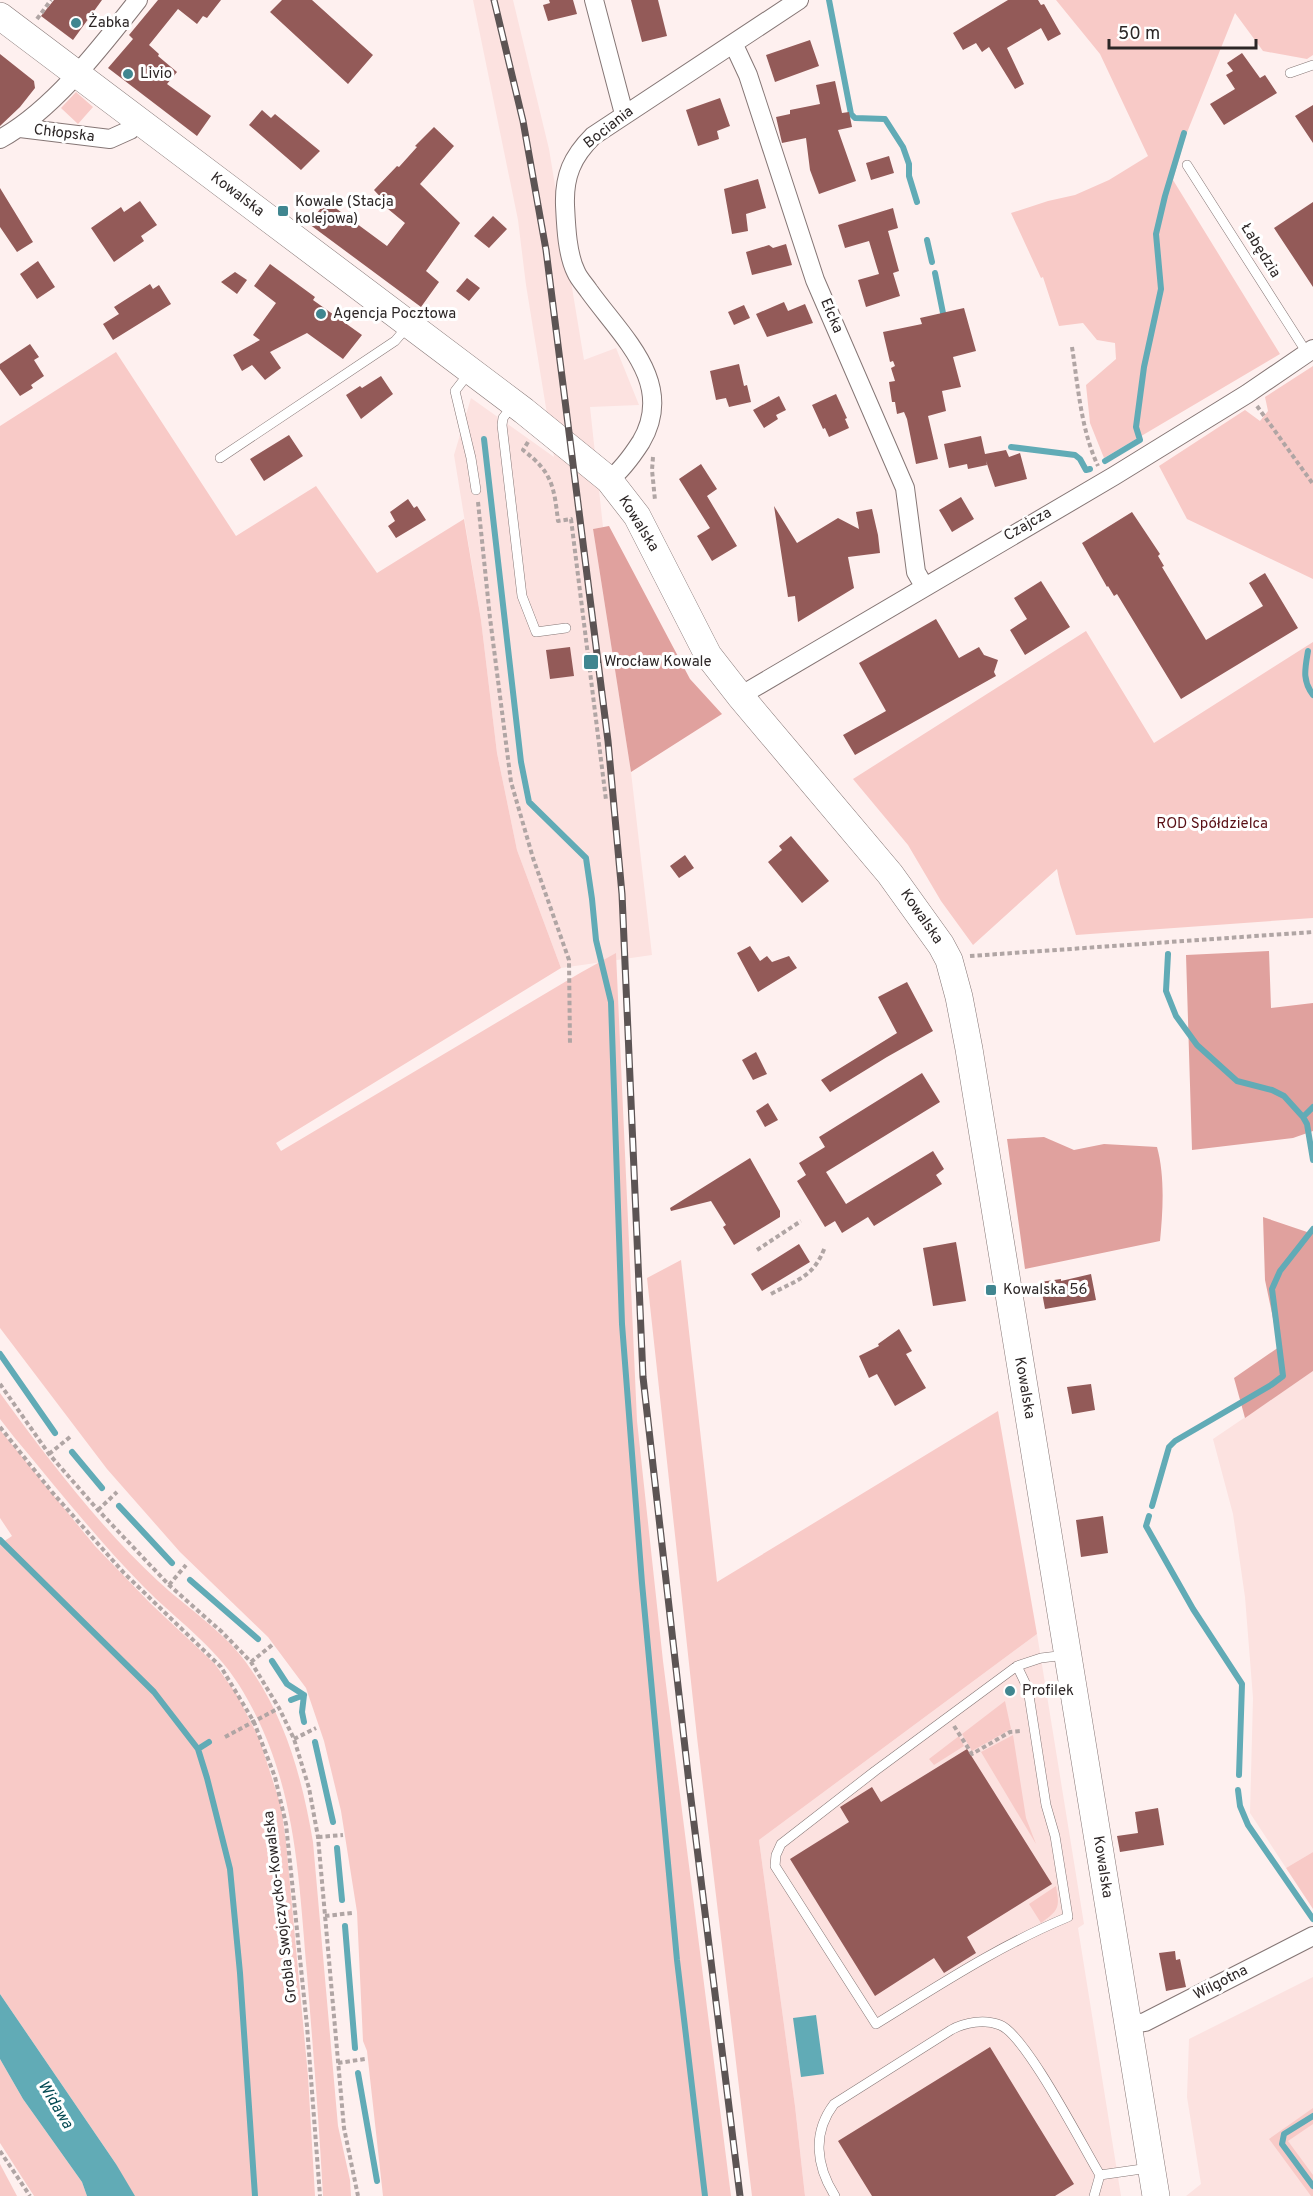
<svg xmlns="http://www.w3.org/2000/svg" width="1313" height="2196" font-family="Overpass,sans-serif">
<rect width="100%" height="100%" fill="#fef0ef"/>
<path fill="#fce2e0" d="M 473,0 L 513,0 L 549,149 L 584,360 L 616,348 L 639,405 L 590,407 L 603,527 L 593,529 L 631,772 L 652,955 L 561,968 L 517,850 L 497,753 L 481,620 L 454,455 L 471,398 L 554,457 L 526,285 L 518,220 Z
M 1313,1371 L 1313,1852 L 1286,1868 L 1250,1813 L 1253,1698 L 1245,1597 L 1233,1514 L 1213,1439 Z
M 1037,1634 L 1084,1924 L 1078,1928 L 1121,2196 L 805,2196 L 795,2106 L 759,1840 Z
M 1313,1977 L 1313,2196 L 1186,2196 L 1201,2184 L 1187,2097 L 1189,2039 Z"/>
<path fill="#f8cac7" d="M 1056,0 L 1313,0 L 1313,55 L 1307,59 L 1263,51 L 1235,13 L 1186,135 L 1173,180 L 1280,354 L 1104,458 L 1090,423 L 1086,385 L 1116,359 L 1115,343 L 1097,340 L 1083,323 L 1059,326 L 1043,277 L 1041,278 L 1011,213 L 1048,201 L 1075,195 L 1109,180 L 1148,156 L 1100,54 Z
M 76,92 L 93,107 L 78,124 L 61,108 Z
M 116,352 L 236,536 L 316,486 L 377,573 L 464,519 L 481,620 L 497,753 L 517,850 L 561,968 L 276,1143 L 281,1151 L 580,973 L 616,953 L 637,1421 L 663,1661 L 731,2196 L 383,2196 L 367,2051 L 363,2041 L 357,1912 L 341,1811 L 324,1741 L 306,1688 L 268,1637 L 180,1552 L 107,1469 L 0,1328 L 0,426 Z
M 1313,366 L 1313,579 L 1187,519 L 1159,466 L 1245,410 L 1260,421 L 1268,411 L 1265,397 Z
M 1086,631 L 1154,743 L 1313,642 L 1313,918 L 1076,935 L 1060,884 L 1057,869 L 973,945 L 941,901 L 908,845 L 853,779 Z
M 681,1260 L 717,1582 L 998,1411 L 1037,1634 L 759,1840 L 795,2106 L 805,2196 L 752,2196 L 697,1737 L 647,1278 Z
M 0,1393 C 48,1459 98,1525 158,1581 C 186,1607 222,1630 245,1661 C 285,1715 302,1777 313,1842 L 338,2126 L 350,2180 L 351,2196 L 323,2196 C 319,2122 313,2048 307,1974 C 298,1871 296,1776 239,1685 C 214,1645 175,1619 142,1585 C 96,1538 56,1487 14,1437 L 0,1419 Z
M 0,1430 L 95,1546 L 150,1603 L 215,1664 L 237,1695 L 259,1738 L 281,1806 L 286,1842 L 308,2076 L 315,2196 L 130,2196 L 116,2164 L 0,1994 L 0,1544 L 12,1536 L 0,1518 Z
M 1005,1701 L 1011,1729 L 972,1751 L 962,1734 Z
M 1013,1735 L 1026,1818 L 1036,1844 L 981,1752 Z
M 959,1736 L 964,1746 L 934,1765 L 929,1759 Z
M 1313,1852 L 1313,1909 L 1286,1868 Z
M 1056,1886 C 1060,1908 1059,1910 1041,1923 L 1029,1904 Z
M 0,2059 L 23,2099 L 82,2182 L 87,2196 L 34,2196 L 0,2143 Z
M 1313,2108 L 1313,2124 L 1288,2141 L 1313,2175 L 1313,2196 L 1311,2196 L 1269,2139 Z
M 0,2164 L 17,2196 L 0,2196 Z"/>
<path fill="#e0a19e" d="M 609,526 L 690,679 L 722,714 L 631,772 L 593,529 Z
M 1269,951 L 1271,1008 L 1313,1003 L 1313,1131 L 1293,1138 L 1192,1150 L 1186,955 Z
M 1044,1137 L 1074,1150 L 1104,1144 L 1157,1147 C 1165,1176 1163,1210 1160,1241 L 1025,1269 L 1007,1139 Z
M 1263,1217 L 1313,1234 L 1313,1371 L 1245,1418 L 1234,1378 L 1279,1347 L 1265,1280 Z"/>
<path fill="#61abb6" d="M 0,1994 L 116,2164 L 135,2196 L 87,2196 L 82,2182 L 23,2099 L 0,2059 Z
M 816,2015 L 824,2074 L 801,2077 L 793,2018 Z"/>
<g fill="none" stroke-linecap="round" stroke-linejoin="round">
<path stroke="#61abb6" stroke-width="6" d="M 829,0 L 851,114 L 855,118 L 885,119 L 903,147 L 909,164 L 909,176 L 917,202
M 927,240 L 932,262
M 935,273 L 943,313
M 484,439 L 521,762 L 529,802 L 586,858 L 592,899 L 596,940 L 611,1002 L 622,1324 L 642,1583 L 677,1960 L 705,2196
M 1011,447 L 1075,455 L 1080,459 L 1086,470 L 1090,469
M 1105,461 L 1140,440 L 1136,427 L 1144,367 L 1161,289 L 1156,234 L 1165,196 L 1184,133
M 1308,651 C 1305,669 1302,680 1313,695
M 1168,954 L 1166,991 L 1176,1016 L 1197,1045 L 1237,1081 L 1272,1090 L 1284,1096 L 1303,1117
M 1313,1107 L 1303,1117 L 1307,1124 L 1313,1160
M 0,1354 L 55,1433
M 72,1452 L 102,1488
M 119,1506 L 172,1563
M 1152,1506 L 1169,1447 L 1175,1441 L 1271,1385 L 1283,1376 L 1272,1289 L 1280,1271 L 1313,1229
M 1149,1516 L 1146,1526 L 1193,1609 L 1242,1684 L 1239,1775
M 0,1540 L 154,1692 L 198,1749 L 207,1778 L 230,1869 L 240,1973 L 255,2196
M 190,1580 L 258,1639
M 272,1661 L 287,1684 L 304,1695
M 304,1695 L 302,1712 L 304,1722
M 291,1700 L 304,1695
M 315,1742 L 333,1822
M 198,1749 L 209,1742
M 1238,1790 L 1240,1806 L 1248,1825 L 1313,1919
M 337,1848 L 342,1900
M 345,1926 L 355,2048
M 358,2073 L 377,2181
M 1313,2116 L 1284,2134 L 1282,2144 L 1313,2186"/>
</g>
<path fill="#935a58" d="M 54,0 L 102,0 L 73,40 L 41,16 Z
M 158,0 L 221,0 L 207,18 L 203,16 L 197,24 L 178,9 L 149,45 L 159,54 L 158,56 L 177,72 L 167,84 L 211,116 L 197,136 L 108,68 L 133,39 L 129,35 Z
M 282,0 L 312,0 L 373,55 L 348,84 L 270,12 Z
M 549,0 L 573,0 L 577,14 L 548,21 L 543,5 L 550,3 Z
M 631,0 L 658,0 L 667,36 L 642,42 Z
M 1008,0 L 1038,0 L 1041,5 L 1044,4 L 1061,34 L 1048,41 L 1041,28 L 1007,48 L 1024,84 L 1015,89 L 989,47 L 982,52 L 976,43 L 963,50 L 953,33 Z
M 810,40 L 819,66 L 775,82 L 766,55 Z
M 1242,53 L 1260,78 L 1265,75 L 1277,93 L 1224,125 L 1210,104 L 1235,89 L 1226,75 L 1233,71 L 1227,63 Z
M 0,54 L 34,81 L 35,88 L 20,107 L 0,126 Z
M 835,81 L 842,113 L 849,112 L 852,127 L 838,130 L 856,181 L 819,194 L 810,170 L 806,138 L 782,143 L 776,117 L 790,114 L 790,110 L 820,104 L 816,85 Z
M 720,98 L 730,126 L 717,131 L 719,139 L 698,146 L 686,110 Z
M 1313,105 L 1313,143 L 1295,116 Z
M 262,110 L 271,118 L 275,114 L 320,151 L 301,170 L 249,125 Z
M 434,127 L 454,146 L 420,184 L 460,223 L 426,271 L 439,282 L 421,307 L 309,224 L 326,201 L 387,246 L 405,223 L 382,204 L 385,202 L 374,190 L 397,166 L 399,167 L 417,147 L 415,146 Z
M 889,156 L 894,173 L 871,180 L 866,163 Z
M 758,179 L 766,208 L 746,214 L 748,231 L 732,234 L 724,189 Z
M 0,188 L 33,242 L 17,252 L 0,227 Z
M 140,201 L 157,225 L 141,236 L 144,241 L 114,262 L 91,228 L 121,207 L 124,212 Z
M 1313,202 L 1313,287 L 1274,228 Z
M 893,208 L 898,228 L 888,231 L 899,271 L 893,273 L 900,296 L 866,307 L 858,280 L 879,274 L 869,241 L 845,248 L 838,225 Z
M 493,216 L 507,229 L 489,248 L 474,236 Z
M 786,244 L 792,265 L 752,275 L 746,252 L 769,245 L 773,248 Z
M 38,261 L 55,287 L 37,299 L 20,274 Z
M 270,264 L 315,297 L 313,300 L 362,335 L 343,359 L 307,333 L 270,352 L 281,368 L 265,380 L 252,365 L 242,371 L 233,355 L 260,340 L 253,335 L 276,303 L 254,286 Z
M 235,272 L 247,280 L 237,294 L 221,282 Z
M 467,278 L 480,288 L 469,301 L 456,291 Z
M 150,284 L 153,289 L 159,285 L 171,304 L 113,340 L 103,324 L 119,314 L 114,307 Z
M 784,302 L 788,311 L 805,304 L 813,323 L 767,337 L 756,314 Z
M 744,305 L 750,318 L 734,325 L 728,312 Z
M 964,308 L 976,351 L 953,357 L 961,387 L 942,391 L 946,411 L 928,416 L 938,459 L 916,464 L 907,419 L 904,412 L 897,414 L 895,402 L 892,402 L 889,382 L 895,381 L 891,368 L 895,366 L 893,361 L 890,362 L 883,332 L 922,324 L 920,318 Z
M 30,344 L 39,357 L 34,360 L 44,376 L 31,385 L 33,388 L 20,396 L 0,369 L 0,364 Z
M 739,364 L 744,386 L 747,385 L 751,402 L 729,407 L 726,398 L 716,400 L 710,371 Z
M 381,376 L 393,394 L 361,419 L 346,395 L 360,386 L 362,388 Z
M 836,394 L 847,418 L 845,419 L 849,428 L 829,437 L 825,428 L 823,429 L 812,405 Z
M 779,396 L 786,410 L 776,415 L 778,419 L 764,428 L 753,410 Z
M 289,435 L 303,456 L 264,481 L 250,459 Z
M 981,436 L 985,454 L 1006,450 L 1009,457 L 1020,453 L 1027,479 L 995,487 L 986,461 L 987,465 L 968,469 L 967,464 L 949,468 L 944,444 Z
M 701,464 L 717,489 L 707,496 L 737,546 L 712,561 L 697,536 L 710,528 L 679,479 Z
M 961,497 L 974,519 L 952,532 L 939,510 Z
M 408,499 L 414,508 L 417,506 L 426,520 L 396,538 L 388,526 L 395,521 L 390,512 Z
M 774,506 L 797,543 L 838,518 L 859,529 L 856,512 L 872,509 L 878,535 L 880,553 L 848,557 L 854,588 L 798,622 L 795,596 L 788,597 Z
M 1132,512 L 1160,554 L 1158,556 L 1164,566 L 1162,567 L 1206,640 L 1263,606 L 1249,583 L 1265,573 L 1298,628 L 1181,699 L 1117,594 L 1114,596 L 1108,586 L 1107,587 L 1082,543 Z
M 1041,581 L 1070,627 L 1025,655 L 1010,630 L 1027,619 L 1014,598 Z
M 936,619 L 959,658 L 979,647 L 984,655 L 998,660 L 994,672 L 996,676 L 855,755 L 843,735 L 886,711 L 859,663 Z
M 570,647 L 574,676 L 550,679 L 546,650 Z
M 791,836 L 829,881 L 802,903 L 768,862 L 782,850 L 779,846 Z
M 685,855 L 694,868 L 679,878 L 670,866 Z
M 750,946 L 760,961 L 767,956 L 772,962 L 789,956 L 797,968 L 758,992 L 737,953 Z
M 907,982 L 933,1031 L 887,1057 L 830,1092 L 821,1080 L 897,1033 L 878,997 Z
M 756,1052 L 767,1074 L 753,1080 L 742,1060 Z
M 922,1073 L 940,1102 L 826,1172 L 846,1204 L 933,1151 L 944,1169 L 936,1175 L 942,1184 L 874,1226 L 868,1217 L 842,1233 L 835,1221 L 825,1227 L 797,1181 L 806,1175 L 799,1163 L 825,1147 L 819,1137 Z
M 768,1103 L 778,1120 L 765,1127 L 756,1111 Z
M 750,1158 L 780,1211 L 780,1217 L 734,1245 L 723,1227 L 726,1225 L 711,1201 L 671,1211 L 670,1208 Z
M 956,1242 L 966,1301 L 933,1306 L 923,1248 Z
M 799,1244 L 810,1262 L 762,1291 L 751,1274 Z
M 1091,1274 L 1096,1300 L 1045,1309 L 1040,1282 L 1061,1279 L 1061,1281 Z
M 899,1329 L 912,1351 L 906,1354 L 926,1388 L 895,1406 L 877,1374 L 869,1378 L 859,1356 L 879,1346 L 878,1344 Z
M 1091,1384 L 1095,1410 L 1072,1414 L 1067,1387 Z
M 1103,1516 L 1108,1553 L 1081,1557 L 1076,1520 Z
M 967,1749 L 1052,1884 L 967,1937 L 976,1953 L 944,1973 L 934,1958 L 875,1996 L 790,1859 L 849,1822 L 840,1807 L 872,1787 L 881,1802 Z
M 1158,1808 L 1164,1845 L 1120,1852 L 1117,1836 L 1138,1833 L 1135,1812 Z
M 1175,1951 L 1176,1960 L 1180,1959 L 1186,1987 L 1166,1991 L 1159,1953 Z
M 990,2047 L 1074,2184 L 1055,2196 L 872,2196 L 838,2141 Z"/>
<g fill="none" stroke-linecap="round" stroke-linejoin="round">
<defs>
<path id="lane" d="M 1290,73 L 1313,65
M 1187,165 L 1307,353
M 469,373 L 455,391 L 471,458 L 476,490
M 512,406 L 503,418 L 502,425 L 522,596 L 536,632 L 566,628
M 220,458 L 395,341 L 408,326
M 1017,1666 L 1028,1689 L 1046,1805 L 1055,1836 L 1068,1917 C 1000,1945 938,1986 876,2024 L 775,1866 L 776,1855 L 781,1844 L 875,1771 L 1017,1666 L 1041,1658 L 1066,1655
M 1100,2175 L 1149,2168
M 835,2196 C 816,2166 812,2133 834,2104 L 951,2030 C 965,2022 985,2019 1000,2025 C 1026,2035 1083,2147 1100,2175 L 1094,2196"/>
<path id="street" d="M 594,0 L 624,114
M 734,45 L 748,75 L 815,280 L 905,488 L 916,572 L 924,586
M 20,128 L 110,139 L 130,130 L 138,121
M 0,139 C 53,110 101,47 138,0
M 609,480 C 622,470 632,456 641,442 C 676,383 622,337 589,291 C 585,285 579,279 576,272 C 567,254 566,225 565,205 C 564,176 572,157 593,136 L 799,0
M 740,696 L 1114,476 L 1247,394 L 1313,349
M 1128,2025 L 1145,2022 L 1313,1936"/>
<path id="secondary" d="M 0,16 L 524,411 L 609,480 L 637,516 L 708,655 L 740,696 L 890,874 L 941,945 L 949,960 L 959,997 L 969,1049 L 1156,2196"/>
</defs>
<use href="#lane" stroke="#857675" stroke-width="10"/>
<use href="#street" stroke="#857675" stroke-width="20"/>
<use href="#secondary" stroke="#857675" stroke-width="28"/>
<path stroke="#b0a5a4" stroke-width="4" stroke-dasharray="4.5 3" stroke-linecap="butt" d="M 37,19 L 51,0
M 1072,347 C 1078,386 1081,430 1098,466
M 1257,406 L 1313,484
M 528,442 L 523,450 C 552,472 554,486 558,521 L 571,519 L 606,800
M 653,457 L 652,470 L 655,500
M 478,502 L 490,618 L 511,782 L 533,858 L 569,960 L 570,1045
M 970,956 L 1313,932
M 757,1250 L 801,1221
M 771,1294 C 798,1279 813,1278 825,1247
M 0,1384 L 49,1454 L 98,1510 L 169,1585 L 222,1632 L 251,1662 L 279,1708 L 294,1739 L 309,1788 L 318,1837 L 344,2128 L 358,2196
M 0,1427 L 52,1492 L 124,1573 L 221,1667 L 254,1722 L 275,1777 L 286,1824 L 307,2026 L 320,2196
M 49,1454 L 70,1437
M 98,1510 L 117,1492
M 169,1585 L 186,1565
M 251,1662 L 272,1645
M 954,1726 L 972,1754 L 1010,1732 L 1021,1731
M 225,1737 L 279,1708
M 294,1739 L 316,1728
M 318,1837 L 343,1835
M 325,1916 L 352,1913
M 338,2063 L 365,2059
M 0,2151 L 30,2196"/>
<use href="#lane" stroke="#fff" stroke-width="9"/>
<use href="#street" stroke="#fff" stroke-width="18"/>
<use href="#secondary" stroke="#fff" stroke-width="27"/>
<defs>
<path id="rail" d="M 494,0 L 523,121 L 546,250 L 608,741 L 622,894 L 643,1377 L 689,1783 L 740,2196"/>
</defs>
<use href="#rail" stroke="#5c5454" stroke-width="7"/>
<use href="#rail" stroke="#fff" stroke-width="4.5" stroke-dasharray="14" stroke-linecap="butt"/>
</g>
<g fill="#408690" stroke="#fff" stroke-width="2">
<circle cx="76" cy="23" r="6"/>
<circle cx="128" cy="74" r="6"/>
<rect x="277" y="205" width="12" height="12" rx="3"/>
<circle cx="321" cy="314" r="6"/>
<rect x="583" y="654" width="16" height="16" rx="3"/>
<rect x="985" y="1284" width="12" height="12" rx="3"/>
<circle cx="1010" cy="1691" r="6"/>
</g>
<g text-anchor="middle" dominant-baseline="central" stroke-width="6" stroke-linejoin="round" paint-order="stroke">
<g font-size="15" fill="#2c2626" stroke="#fff" text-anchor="start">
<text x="88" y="23">Żabka</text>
<text x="140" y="74">Livio</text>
<text x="295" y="202">Kowale (Stacja<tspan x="295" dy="17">kolejowa)</tspan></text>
<text x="333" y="314">Agencja Pocztowa</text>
<text x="604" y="662">Wrocław Kowale</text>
<text x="1003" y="1290">Kowalska 56</text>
<text x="1022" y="1691">Profilek</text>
</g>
<g font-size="15" fill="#2c2626" stroke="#fff">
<text transform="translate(609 128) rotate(-38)">Bociania</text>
<text transform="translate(64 134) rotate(7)">Chłopska</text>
<text transform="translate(237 195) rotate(37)">Kowalska</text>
<text transform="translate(1260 251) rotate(58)">Łabędzia</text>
<text transform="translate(831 316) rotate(67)">Ełcka</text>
<text transform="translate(638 524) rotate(58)">Kowalska</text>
<text transform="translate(1028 525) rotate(-30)">Czajcza</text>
<text transform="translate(921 917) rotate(55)">Kowalska</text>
<text transform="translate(1024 1388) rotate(80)">Kowalska</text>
<text transform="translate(1102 1867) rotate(81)">Kowalska</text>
<text transform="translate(281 1907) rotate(-97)">Grobla Swojczycko-Kowalska</text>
<text transform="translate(1221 1983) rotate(-27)">Wilgotna</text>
</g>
<g font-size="15" fill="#590f14" stroke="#fff">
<text x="1212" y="824">ROD Spółdzielca</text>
</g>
<g font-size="16" font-style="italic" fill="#044a53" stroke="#fff">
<text transform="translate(55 2105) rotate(59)">Widawa</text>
</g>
</g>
<path d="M1109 39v9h147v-9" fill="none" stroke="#2c2626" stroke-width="3"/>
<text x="1118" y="39" font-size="18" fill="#2c2626" stroke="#ffffff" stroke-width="4.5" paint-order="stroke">50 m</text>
</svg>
